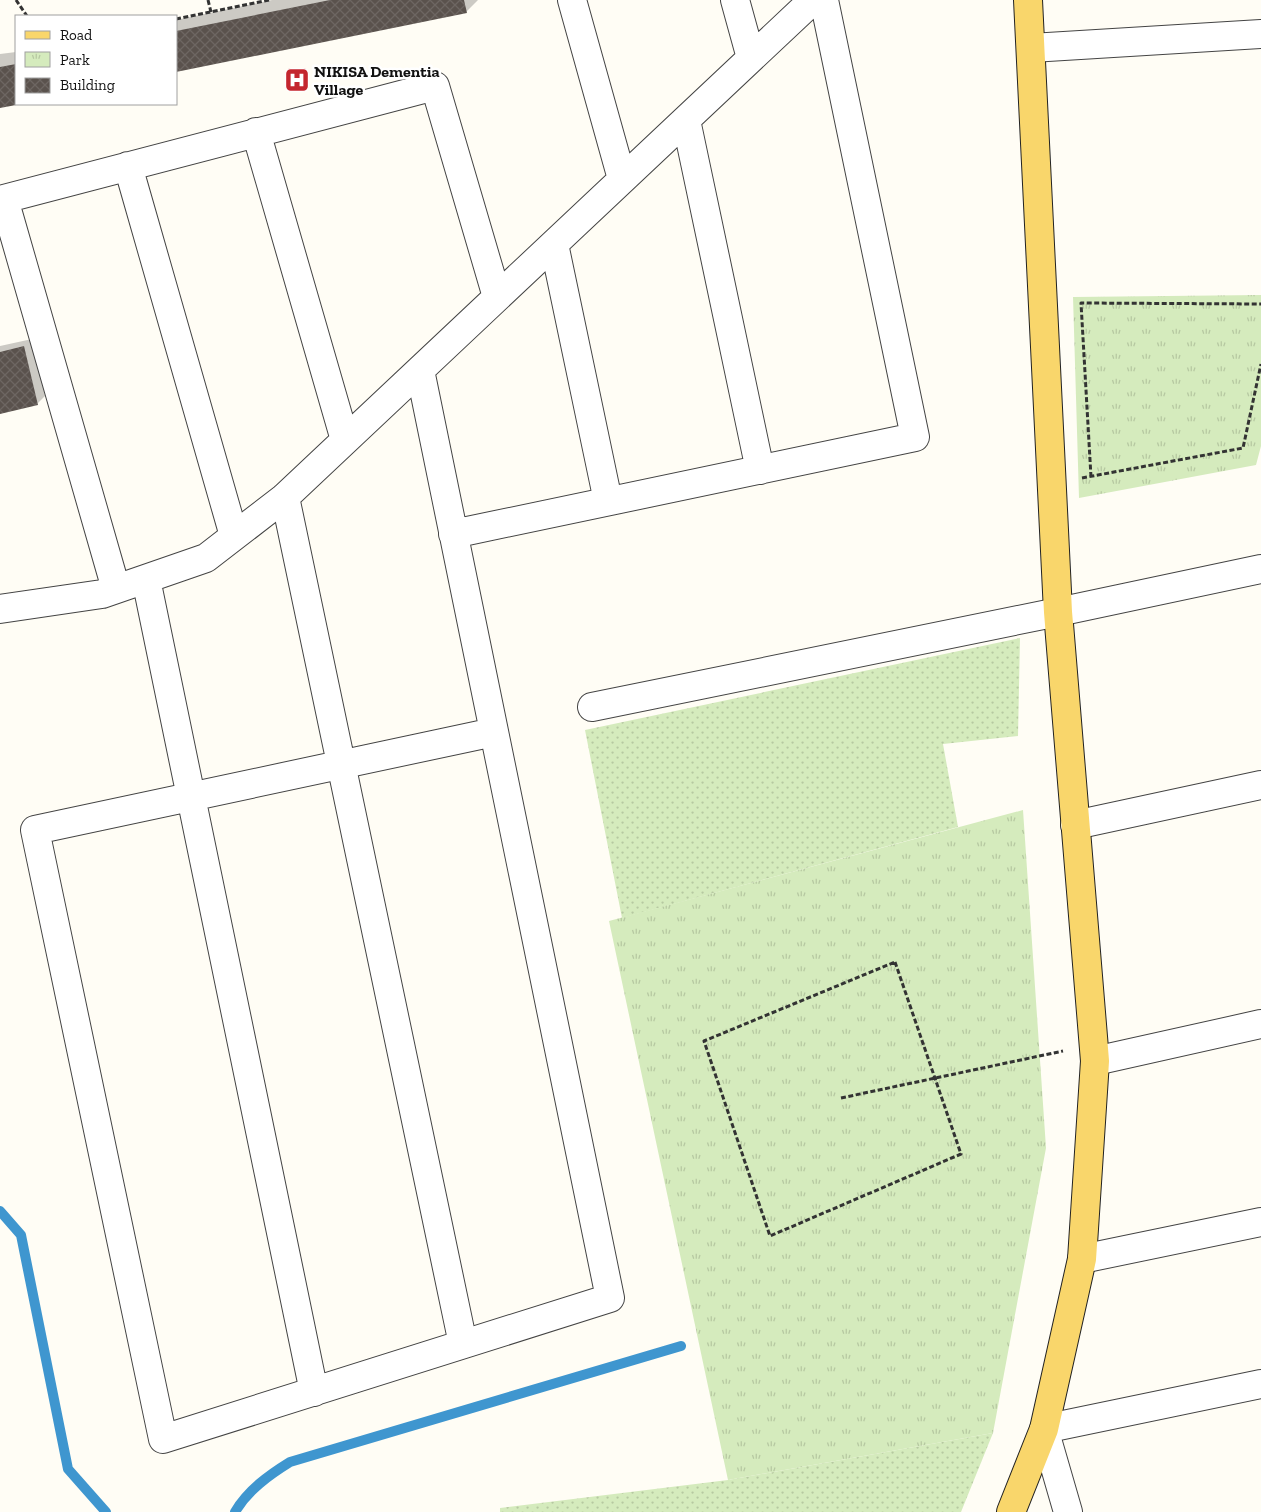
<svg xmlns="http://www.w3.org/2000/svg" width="1261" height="1512" font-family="'Zilla Slab',serif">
<defs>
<pattern id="grass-dots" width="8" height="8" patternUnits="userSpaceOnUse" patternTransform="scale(1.25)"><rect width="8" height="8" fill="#d5ebbd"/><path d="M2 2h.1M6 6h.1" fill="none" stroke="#b6c8a1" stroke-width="1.8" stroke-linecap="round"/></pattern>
<pattern id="park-tufts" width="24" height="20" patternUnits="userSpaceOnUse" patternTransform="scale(1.25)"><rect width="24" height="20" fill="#d5ebbd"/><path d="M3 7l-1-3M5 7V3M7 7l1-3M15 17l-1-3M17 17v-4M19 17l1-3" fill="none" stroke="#b6c8a1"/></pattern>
<pattern id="building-cross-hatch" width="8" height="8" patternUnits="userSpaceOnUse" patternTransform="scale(1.25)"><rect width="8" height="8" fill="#5a524d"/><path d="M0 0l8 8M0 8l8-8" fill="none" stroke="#6d6662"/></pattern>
</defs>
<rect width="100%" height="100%" fill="#fffdf5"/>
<path fill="url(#grass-dots)" d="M 1020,638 L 1018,736 L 943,744 L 958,827 L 622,918 L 585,730 Z
M 993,1433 L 961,1512 L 500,1512 L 500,1508 L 728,1480 Z"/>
<path fill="url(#park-tufts)" d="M 1261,295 L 1261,446 L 1256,465 L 1079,498 L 1073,297 Z
M 1023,810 L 1046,1148 L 993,1433 L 728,1480 L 609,921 Z"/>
<path fill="#0003" d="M 272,0 L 478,0 L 466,12 L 176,71 L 176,20 Z
M 16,52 L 17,104 L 0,107 L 0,54 Z
M 32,339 L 45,396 L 37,404 L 0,413 L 0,346 Z"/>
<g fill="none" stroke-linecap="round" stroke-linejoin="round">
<path stroke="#3f96cf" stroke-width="10" d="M 0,1211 L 21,1235 L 68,1469 L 106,1512
M 235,1512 C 248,1490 269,1475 290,1462 L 681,1346"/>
</g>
<path fill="url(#building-cross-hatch)" d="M 330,0 L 464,0 L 467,13 L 176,72 L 176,31 Z
M 16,64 L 16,105 L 0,108 L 0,67 Z
M 24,346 L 38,405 L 0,414 L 0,352 Z"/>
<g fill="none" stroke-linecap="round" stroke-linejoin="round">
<defs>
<path id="minor" d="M 572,0 L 622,179
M 735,0 L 751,58
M 1031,48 L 1261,34
M 686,120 L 760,470
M 256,132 L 345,440
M 128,166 L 234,536
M 4,199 L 116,589
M 0,200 L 435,86 L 497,297
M 554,244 L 608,501
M 420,370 C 483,680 547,989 610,1298 L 163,1439 L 35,830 L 494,732
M 285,497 L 463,1344
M 453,534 L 915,437 L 824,0
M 146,579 L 314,1392
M 0,609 L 102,594 L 206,558 L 285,497 L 813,0
M 592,707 L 1058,612 L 1261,569
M 1075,825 L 1261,785
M 1095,1061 L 1261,1024
M 1082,1259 L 1261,1222
M 1068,1512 L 1044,1429 L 1261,1384"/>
<path id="major" d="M 1011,1512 L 1044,1429 L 1082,1259 L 1095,1061 L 1058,612 L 1028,0"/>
</defs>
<use href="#minor" stroke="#444" stroke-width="30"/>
<use href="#major" stroke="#222" stroke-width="30"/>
<path stroke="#333" stroke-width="3" stroke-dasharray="5 2.5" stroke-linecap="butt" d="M 16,0 L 27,16
M 208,0 L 211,12
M 176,19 L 269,0
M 1091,477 L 1081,303 L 1261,304
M 1082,478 L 1243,448 L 1261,364
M 895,962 L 961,1154 L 770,1236 L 704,1041 Z
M 841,1098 L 1063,1051"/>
<use href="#minor" stroke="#fff" stroke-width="28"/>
<use href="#major" stroke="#f9d66b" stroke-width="28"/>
</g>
<defs>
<symbol id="hospital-square" viewBox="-11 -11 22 22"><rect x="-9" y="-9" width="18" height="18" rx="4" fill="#c4262e" stroke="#fff"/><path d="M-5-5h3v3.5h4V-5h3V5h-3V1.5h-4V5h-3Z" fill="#fff"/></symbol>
</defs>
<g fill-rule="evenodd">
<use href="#hospital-square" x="283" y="66" width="28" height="28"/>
</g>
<g text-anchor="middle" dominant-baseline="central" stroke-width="5" stroke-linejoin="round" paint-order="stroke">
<g font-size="16" font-weight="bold" fill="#111" stroke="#fff" text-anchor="start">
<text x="314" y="71">NIKISA Dementia<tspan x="314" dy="18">Village</tspan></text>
</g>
</g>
<rect x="15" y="15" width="162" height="90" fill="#ffffff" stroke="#a0a0a0"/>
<rect x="25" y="31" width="25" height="8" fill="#f9d66b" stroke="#a0a0a0"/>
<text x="60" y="40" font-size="15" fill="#111111">Road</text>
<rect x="25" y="52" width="25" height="15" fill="url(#park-tufts)" stroke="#a0a0a0"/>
<text x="60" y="65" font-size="15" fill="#111111">Park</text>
<rect x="25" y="78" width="25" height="15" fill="url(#building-cross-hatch)" stroke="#a0a0a0"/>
<text x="60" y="90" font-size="15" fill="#111111">Building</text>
</svg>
